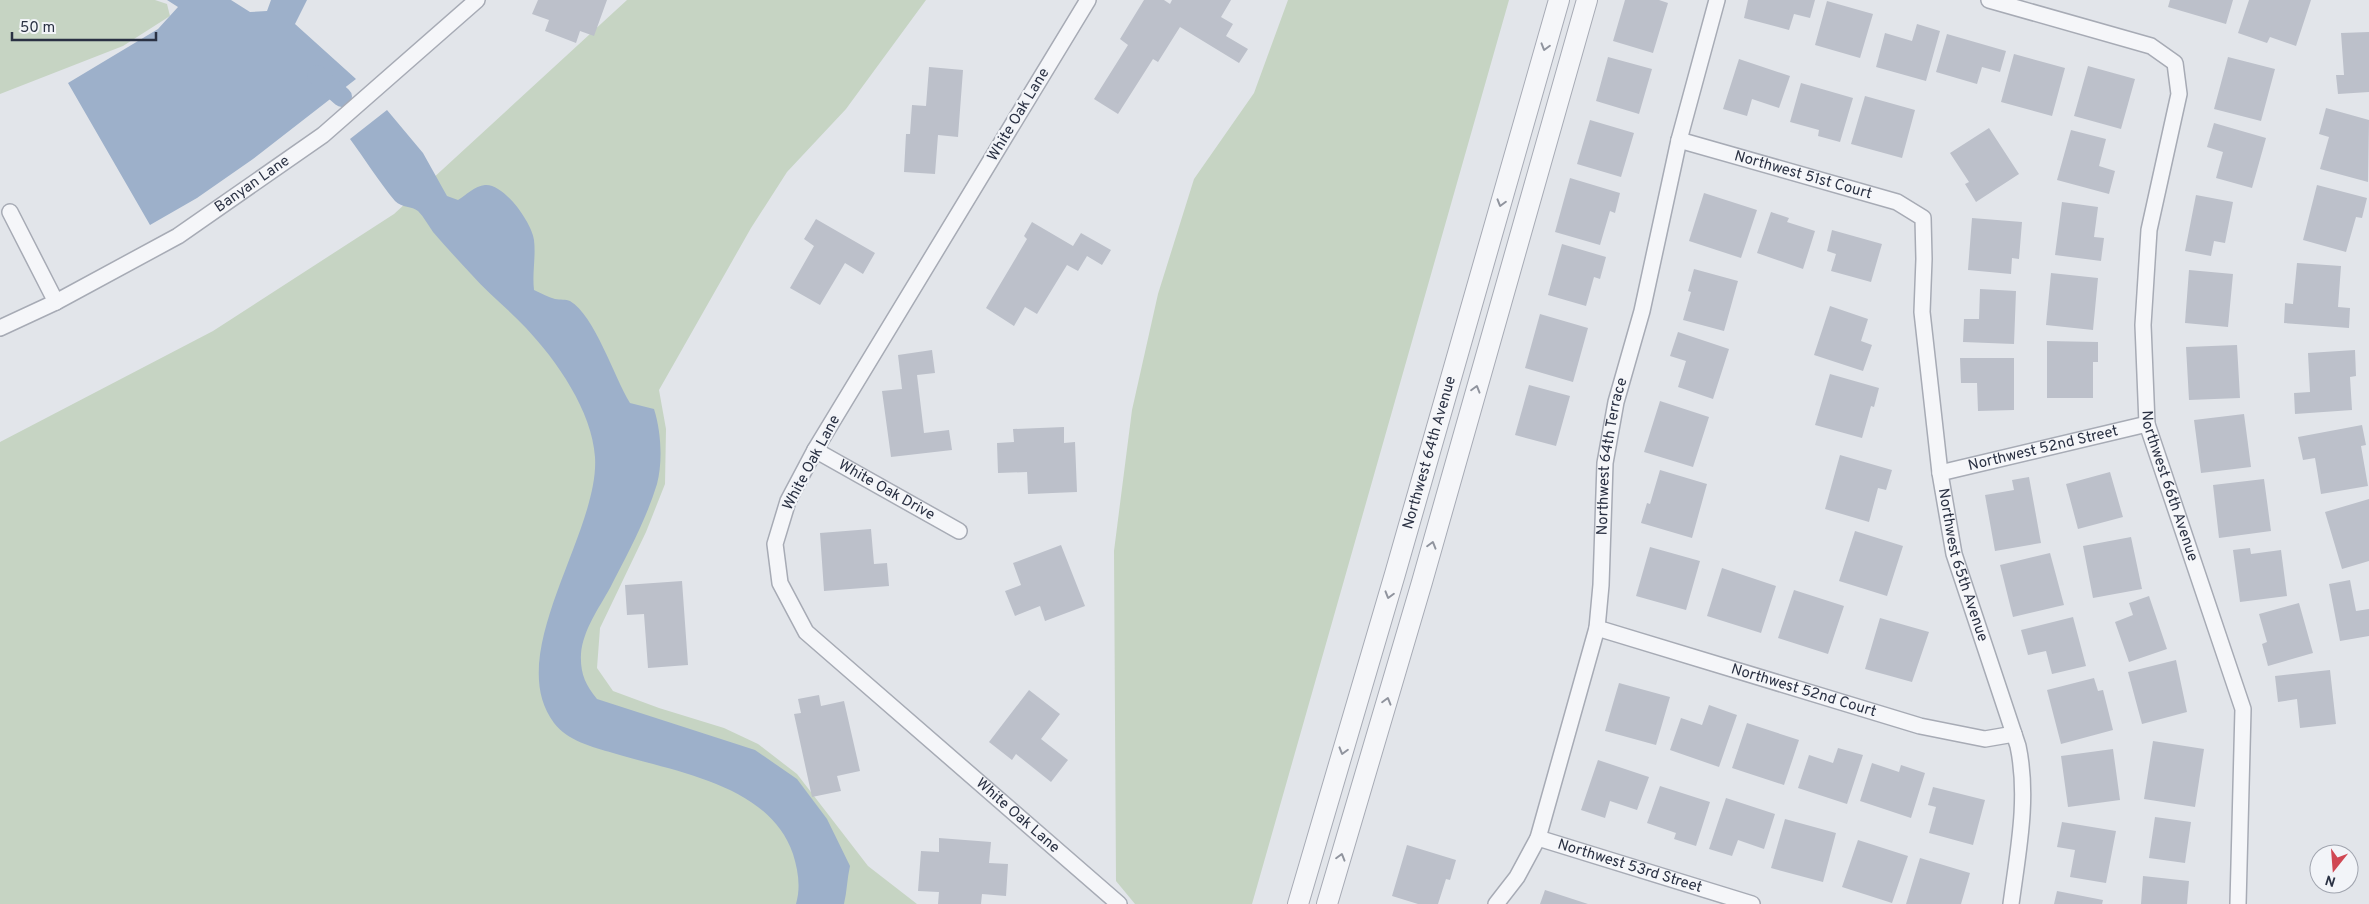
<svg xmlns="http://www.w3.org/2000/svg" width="2369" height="904" font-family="Overpass,sans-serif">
<rect width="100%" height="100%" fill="#e2e5ea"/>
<path fill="#c6d4c3" d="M 0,0 L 155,0 L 167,4 L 170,16 L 123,46 L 0,94 Z
M 627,0 L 926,0 L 846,109 L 787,172 L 751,228 L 659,390 L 666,429 L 665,484 L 646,532 L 600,628 L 597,668 L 613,691 L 659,708 L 724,728 L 758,744 L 797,774 L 868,866 L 917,904 L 0,904 L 0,442 L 213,331 L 394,214 Z
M 1288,0 L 1509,0 L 1252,904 L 1135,904 L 1116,881 L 1114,551 L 1132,410 L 1158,294 L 1194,179 L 1254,93 Z"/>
<path fill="#9db0ca" d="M 167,0 L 231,0 L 250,12 L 267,11 L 271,0 L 307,0 L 295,24 L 356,79 L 253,159 L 197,198 L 150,225 L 68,83 L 158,29 L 178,7 Z
M 387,110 L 423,153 L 447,196 L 458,200 C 466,195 475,186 485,185 C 504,183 532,223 534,240 C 536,257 532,273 534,290 C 541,293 548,297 555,299 C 560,300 566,299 570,301 C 595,316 614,377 630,403 L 654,409 C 661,431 663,461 657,484 C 646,520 627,555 610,588 C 599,608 583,630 581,654 C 580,672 585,685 597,699 L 755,750 L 797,779 L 827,819 L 850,866 C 847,879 847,891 844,904 L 796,904 C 801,887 798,870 793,854 C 769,784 675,772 613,753 C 592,747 568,741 554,723 C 502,654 600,533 595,457 C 592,411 557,361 526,328 C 508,309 488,293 471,274 C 458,260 445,246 433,232 C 428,225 424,217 418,211 C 412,206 402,208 395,201 C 379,182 365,159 350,139 Z"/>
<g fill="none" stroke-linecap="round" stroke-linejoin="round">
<path stroke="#9db0ca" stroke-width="20" d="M 317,75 L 342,97"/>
</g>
<path fill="#bcc0ca" d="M 538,0 L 607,0 L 594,36 L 580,31 L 576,43 L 545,31 L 549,20 L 532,14 Z
M 1144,0 L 1164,0 L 1170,4 L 1172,0 L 1231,0 L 1221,17 L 1233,24 L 1226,36 L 1248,49 L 1239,63 L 1180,27 L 1158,62 L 1153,59 L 1118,114 L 1094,99 L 1128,45 L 1120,39 Z
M 1625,0 L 1659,0 L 1668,3 L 1653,53 L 1613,41 Z
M 1748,0 L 1815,0 L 1810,18 L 1794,14 L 1789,30 L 1744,18 Z
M 2170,0 L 2233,0 L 2226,24 L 2168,7 Z
M 2249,0 L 2311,0 L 2296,46 L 2270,37 L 2267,43 L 2238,33 Z
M 1827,1 L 1873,14 L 1860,58 L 1815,45 Z
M 1917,24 L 1940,31 L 1926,81 L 1876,67 L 1885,33 L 1912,41 Z
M 2369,32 L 2369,92 L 2338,94 L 2336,75 L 2344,75 L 2341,33 Z
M 1947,34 L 2006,51 L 2000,72 L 1982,67 L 1977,84 L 1936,72 Z
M 2014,54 L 2065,68 L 2052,116 L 2001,102 Z
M 1608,57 L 1652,69 L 1639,114 L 1596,101 Z
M 2228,57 L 2275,69 L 2261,121 L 2214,109 Z
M 1739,59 L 1790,76 L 1779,108 L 1752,99 L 1747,116 L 1723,109 Z
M 2088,66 L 2135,79 L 2121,129 L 2074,116 Z
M 929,67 L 963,70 L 958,137 L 938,135 L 935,174 L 904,172 L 906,134 L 910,134 L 912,105 L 926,106 Z
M 1801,83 L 1853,98 L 1840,142 L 1818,136 L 1819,130 L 1790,122 Z
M 1865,96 L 1915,110 L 1902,158 L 1851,144 Z
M 2326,108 L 2369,120 L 2368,182 L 2320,169 L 2329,137 L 2319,134 Z
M 1590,120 L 1634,133 L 1621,177 L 1577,164 Z
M 2214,123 L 2266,138 L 2252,188 L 2216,178 L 2223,152 L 2207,147 Z
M 1989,128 L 2019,174 L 1976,202 L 1965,184 L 1969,182 L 1950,153 Z
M 2071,130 L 2106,139 L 2099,166 L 2115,171 L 2109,194 L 2057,180 Z
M 1570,178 L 1620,193 L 1615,213 L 1610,211 L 1600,245 L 1555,232 Z
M 2317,185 L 2367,198 L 2362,218 L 2356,217 L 2346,252 L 2303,240 Z
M 1704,193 L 1757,210 L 1741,258 L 1689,241 Z
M 2196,195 L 2233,202 L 2225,243 L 2214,241 L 2211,256 L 2185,251 Z
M 2062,202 L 2098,207 L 2094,237 L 2104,238 L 2101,261 L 2055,255 Z
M 1771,212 L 1789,218 L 1787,222 L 1815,231 L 1803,269 L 1757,253 Z
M 1972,218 L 2022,222 L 2019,259 L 2012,258 L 2011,274 L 1968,270 Z
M 816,219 L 875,253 L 863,274 L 845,263 L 820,305 L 790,288 L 814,246 L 804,239 Z
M 1032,222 L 1073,246 L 1081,233 L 1111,250 L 1102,265 L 1087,256 L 1078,271 L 1067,265 L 1037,314 L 1025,307 L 1014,326 L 986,308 L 1027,239 L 1024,236 Z
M 1832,230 L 1882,244 L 1871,282 L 1831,271 L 1836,254 L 1827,251 Z
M 1562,244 L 1606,257 L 1600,279 L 1594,277 L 1586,306 L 1548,295 Z
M 2297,263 L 2341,266 L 2338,307 L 2350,308 L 2349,328 L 2284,323 L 2285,303 L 2293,304 Z
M 1694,269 L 1738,281 L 1724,331 L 1683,320 L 1691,292 L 1688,291 Z
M 2189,270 L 2233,274 L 2228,327 L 2185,323 Z
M 2051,273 L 2098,278 L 2093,330 L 2046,325 Z
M 1980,289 L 2016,291 L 2014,344 L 1963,342 L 1964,319 L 1979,319 Z
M 1830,306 L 1868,319 L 1861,341 L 1872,345 L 1863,371 L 1814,355 Z
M 1540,314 L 1588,328 L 1573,382 L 1525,368 Z
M 1678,332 L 1729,349 L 1713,399 L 1678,387 L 1686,361 L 1670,356 Z
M 2047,341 L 2098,342 L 2098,362 L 2093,362 L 2093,398 L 2047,398 Z
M 2237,345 L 2240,398 L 2189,400 L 2186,347 Z
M 932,350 L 935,373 L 917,375 L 924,433 L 949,430 L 952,450 L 891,457 L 882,391 L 902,389 L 898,355 Z
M 2355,350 L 2356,376 L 2350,377 L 2352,410 L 2295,414 L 2294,393 L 2310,392 L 2308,353 Z
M 1960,358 L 2014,358 L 2014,410 L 1978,411 L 1977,383 L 1961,383 Z
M 1830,374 L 1879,388 L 1874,407 L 1871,406 L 1862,438 L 1815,425 Z
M 1529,385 L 1570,396 L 1556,446 L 1515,435 Z
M 1660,401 L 1709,417 L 1693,467 L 1644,452 Z
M 2244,414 L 2251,467 L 2201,473 L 2194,420 Z
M 2362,425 L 2366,445 L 2361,446 L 2368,486 L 2321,494 L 2315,458 L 2303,460 L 2298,437 Z
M 1064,427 L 1064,443 L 1075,442 L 1077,492 L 1028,494 L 1027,472 L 998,473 L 997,443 L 1014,442 L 1013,429 Z
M 1840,455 L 1892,470 L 1886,490 L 1878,488 L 1869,522 L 1825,509 Z
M 1660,470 L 1707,484 L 1692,538 L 1641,523 L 1647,503 L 1650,504 Z
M 2110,472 L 2123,517 L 2078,529 L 2066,484 Z
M 2029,477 L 2041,543 L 1995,551 L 1985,495 L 2014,490 L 2012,480 Z
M 2264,479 L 2271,531 L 2219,538 L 2213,485 Z
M 2369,499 L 2369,561 L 2342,569 L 2325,512 Z
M 871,529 L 874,564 L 887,563 L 889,586 L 824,591 L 820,533 Z
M 1855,531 L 1903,546 L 1887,596 L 1839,581 Z
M 2131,537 L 2142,589 L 2093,598 L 2083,546 Z
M 1061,545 L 1085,606 L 1045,621 L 1040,606 L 1015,616 L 1005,591 L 1021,585 L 1013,563 Z
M 1650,547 L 1700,561 L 1686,610 L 1636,596 Z
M 2250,548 L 2251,554 L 2281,550 L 2287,596 L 2240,602 L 2233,550 Z
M 2050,553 L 2064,605 L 2013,617 L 2000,565 Z
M 1722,568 L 1776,586 L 1761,633 L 1707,616 Z
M 2350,580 L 2356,611 L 2369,609 L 2369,636 L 2340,641 L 2329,584 Z
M 682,581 L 688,665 L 648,668 L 644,614 L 627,615 L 625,585 Z
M 1794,590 L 1844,606 L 1828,654 L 1778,638 Z
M 2149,596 L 2167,649 L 2129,662 L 2115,622 L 2133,615 L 2129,603 Z
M 2299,603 L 2313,653 L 2268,666 L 2262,644 L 2267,642 L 2259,614 Z
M 2073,617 L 2086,666 L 2052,674 L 2046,651 L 2028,655 L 2021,630 Z
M 1880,618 L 1929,632 L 1912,682 L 1865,669 Z
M 2176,660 L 2187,712 L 2142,724 L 2128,672 Z
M 2330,670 L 2336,724 L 2300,728 L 2297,699 L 2278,702 L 2275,676 Z
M 2094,678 L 2098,691 L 2103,690 L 2113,730 L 2061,744 L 2047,690 Z
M 1619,683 L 1670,697 L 1656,745 L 1605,731 Z
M 1029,690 L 1060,714 L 1041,739 L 1068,760 L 1051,782 L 1016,754 L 1012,760 L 989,742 Z
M 819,695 L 821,706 L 844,701 L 860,771 L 837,776 L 841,791 L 812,797 L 794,714 L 801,713 L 798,699 Z
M 1709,705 L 1737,715 L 1719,767 L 1670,750 L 1681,718 L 1702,725 Z
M 1747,723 L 1799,740 L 1784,785 L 1732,768 Z
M 2153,741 L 2204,749 L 2195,807 L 2144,799 Z
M 1838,748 L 1863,755 L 1847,804 L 1798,788 L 1809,755 L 1833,763 Z
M 2113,749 L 2120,800 L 2068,807 L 2061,756 Z
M 1598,760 L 1649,777 L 1637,810 L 1610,801 L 1605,818 L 1581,810 Z
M 1872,763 L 1899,772 L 1901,765 L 1925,773 L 1911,818 L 1860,801 Z
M 1660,786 L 1710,802 L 1696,846 L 1674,839 L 1676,833 L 1647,823 Z
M 1933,787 L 1985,800 L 1973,845 L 1929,833 L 1936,807 L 1928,805 Z
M 1726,798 L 1775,814 L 1764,849 L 1738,840 L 1732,856 L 1709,849 Z
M 2155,817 L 2191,822 L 2185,863 L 2149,858 Z
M 1785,819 L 1836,833 L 1823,882 L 1771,868 Z
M 2062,822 L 2116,831 L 2106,883 L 2070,877 L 2075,850 L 2057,847 Z
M 939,838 L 991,842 L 989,863 L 1008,864 L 1006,896 L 982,894 L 981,904 L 938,904 L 939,892 L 918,891 L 921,851 L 939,852 Z
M 1858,840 L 1908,856 L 1892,903 L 1842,887 Z
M 1407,845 L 1456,860 L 1450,880 L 1446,879 L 1438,904 L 1418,904 L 1392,896 Z
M 1920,858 L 1970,873 L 1961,904 L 1906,904 Z
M 2143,876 L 2189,881 L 2187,904 L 2141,904 Z
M 1545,890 L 1588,904 L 1540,904 Z
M 2057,891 L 2103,900 L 2102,904 L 2054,904 Z"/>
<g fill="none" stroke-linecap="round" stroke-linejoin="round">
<defs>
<g id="minor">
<path id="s1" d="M 1088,0 L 815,450 L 788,501 L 775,544 L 780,583 L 806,632 L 1119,904"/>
<path id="s2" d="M 1989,0 L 2151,46 L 2175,63 L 2179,94 L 2149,230 L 2143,325 L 2147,424 L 2243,709 L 2238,904"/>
<path id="s3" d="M 1679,140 L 1897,202 L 1923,218 L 1924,259 L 1922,312 L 1940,473 L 1954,554 L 2018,746 C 2029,798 2018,851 2011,904"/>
<path d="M 10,212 L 56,302"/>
<path id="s4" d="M 0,328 L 56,302 L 178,236 L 323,135 L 477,0"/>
<path id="s5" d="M 815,450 L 959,531"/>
<path id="s6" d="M 1940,473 L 2147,424"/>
<path id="s7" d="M 1597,628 L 1920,726 L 1985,739 L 2014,734"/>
<path id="s8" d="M 1538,838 L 1752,904"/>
<path id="s9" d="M 1496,904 L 1517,877 L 1538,838 L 1597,628 L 1601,585 L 1605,463 L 1616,402 L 1642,311 L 1679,140 L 1717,0"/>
</g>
<g id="tertiary">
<path id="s10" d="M 1298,904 L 1395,574 L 1559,0"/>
<path d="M 1327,904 L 1422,582 L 1587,0"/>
</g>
</defs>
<use href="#minor" stroke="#a7abb5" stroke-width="18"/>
<use href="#tertiary" stroke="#a7abb5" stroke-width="22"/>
<use href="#minor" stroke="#f5f6f9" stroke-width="15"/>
<use href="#tertiary" stroke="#f5f6f9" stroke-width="20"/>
</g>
<defs><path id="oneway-chevron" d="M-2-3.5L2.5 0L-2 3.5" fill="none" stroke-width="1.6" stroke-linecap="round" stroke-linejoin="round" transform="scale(1.25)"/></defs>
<g stroke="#90949e">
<use href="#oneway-chevron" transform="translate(1545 47) rotate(106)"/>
<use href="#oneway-chevron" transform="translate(1501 203) rotate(106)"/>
<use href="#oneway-chevron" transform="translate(1476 389) rotate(-74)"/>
<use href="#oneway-chevron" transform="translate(1432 545) rotate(-74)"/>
<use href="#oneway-chevron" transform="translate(1389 595) rotate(106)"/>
<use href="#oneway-chevron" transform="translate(1387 701) rotate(-74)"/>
<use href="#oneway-chevron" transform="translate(1343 751) rotate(106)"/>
<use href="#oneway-chevron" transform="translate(1341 857) rotate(-74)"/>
</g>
<g text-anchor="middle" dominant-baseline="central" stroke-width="4.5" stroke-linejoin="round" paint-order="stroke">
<g font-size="15" fill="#2a3143" stroke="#f2f4f8">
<text transform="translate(1019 115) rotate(-59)">White Oak Lane</text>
<text stroke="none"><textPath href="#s3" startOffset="129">Northwest 51st Court</textPath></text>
<text stroke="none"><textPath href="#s4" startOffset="291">Banyan Lane</textPath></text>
<text stroke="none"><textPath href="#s6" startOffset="106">Northwest 52nd Street</textPath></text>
<text stroke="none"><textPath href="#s10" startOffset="470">Northwest 64th Avenue</textPath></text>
<text stroke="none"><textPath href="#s9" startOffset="469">Northwest 64th Terrace</textPath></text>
<text transform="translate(812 463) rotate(-62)">White Oak Lane</text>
<text stroke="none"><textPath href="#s2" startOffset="628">Northwest 66th Avenue</textPath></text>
<text stroke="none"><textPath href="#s5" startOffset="82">White Oak Drive</textPath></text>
<text stroke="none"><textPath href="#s3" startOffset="608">Northwest 65th Avenue</textPath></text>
<text stroke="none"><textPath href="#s7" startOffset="216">Northwest 52nd Court</textPath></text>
<text stroke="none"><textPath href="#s1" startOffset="1004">White Oak Lane</textPath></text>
<text stroke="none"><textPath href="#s8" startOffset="96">Northwest 53rd Street</textPath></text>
</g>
</g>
<g transform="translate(2334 869) rotate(197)"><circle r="24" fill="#f2f4f8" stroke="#a2a6b0"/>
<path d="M0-4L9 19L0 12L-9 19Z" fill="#d04753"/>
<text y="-8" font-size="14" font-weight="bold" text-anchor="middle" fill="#2a3143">N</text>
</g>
<path d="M12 32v8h144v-8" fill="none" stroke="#2a3143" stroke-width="2.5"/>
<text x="20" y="32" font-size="15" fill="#2a3143" stroke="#f2f4f8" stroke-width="4" paint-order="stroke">50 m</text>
</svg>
